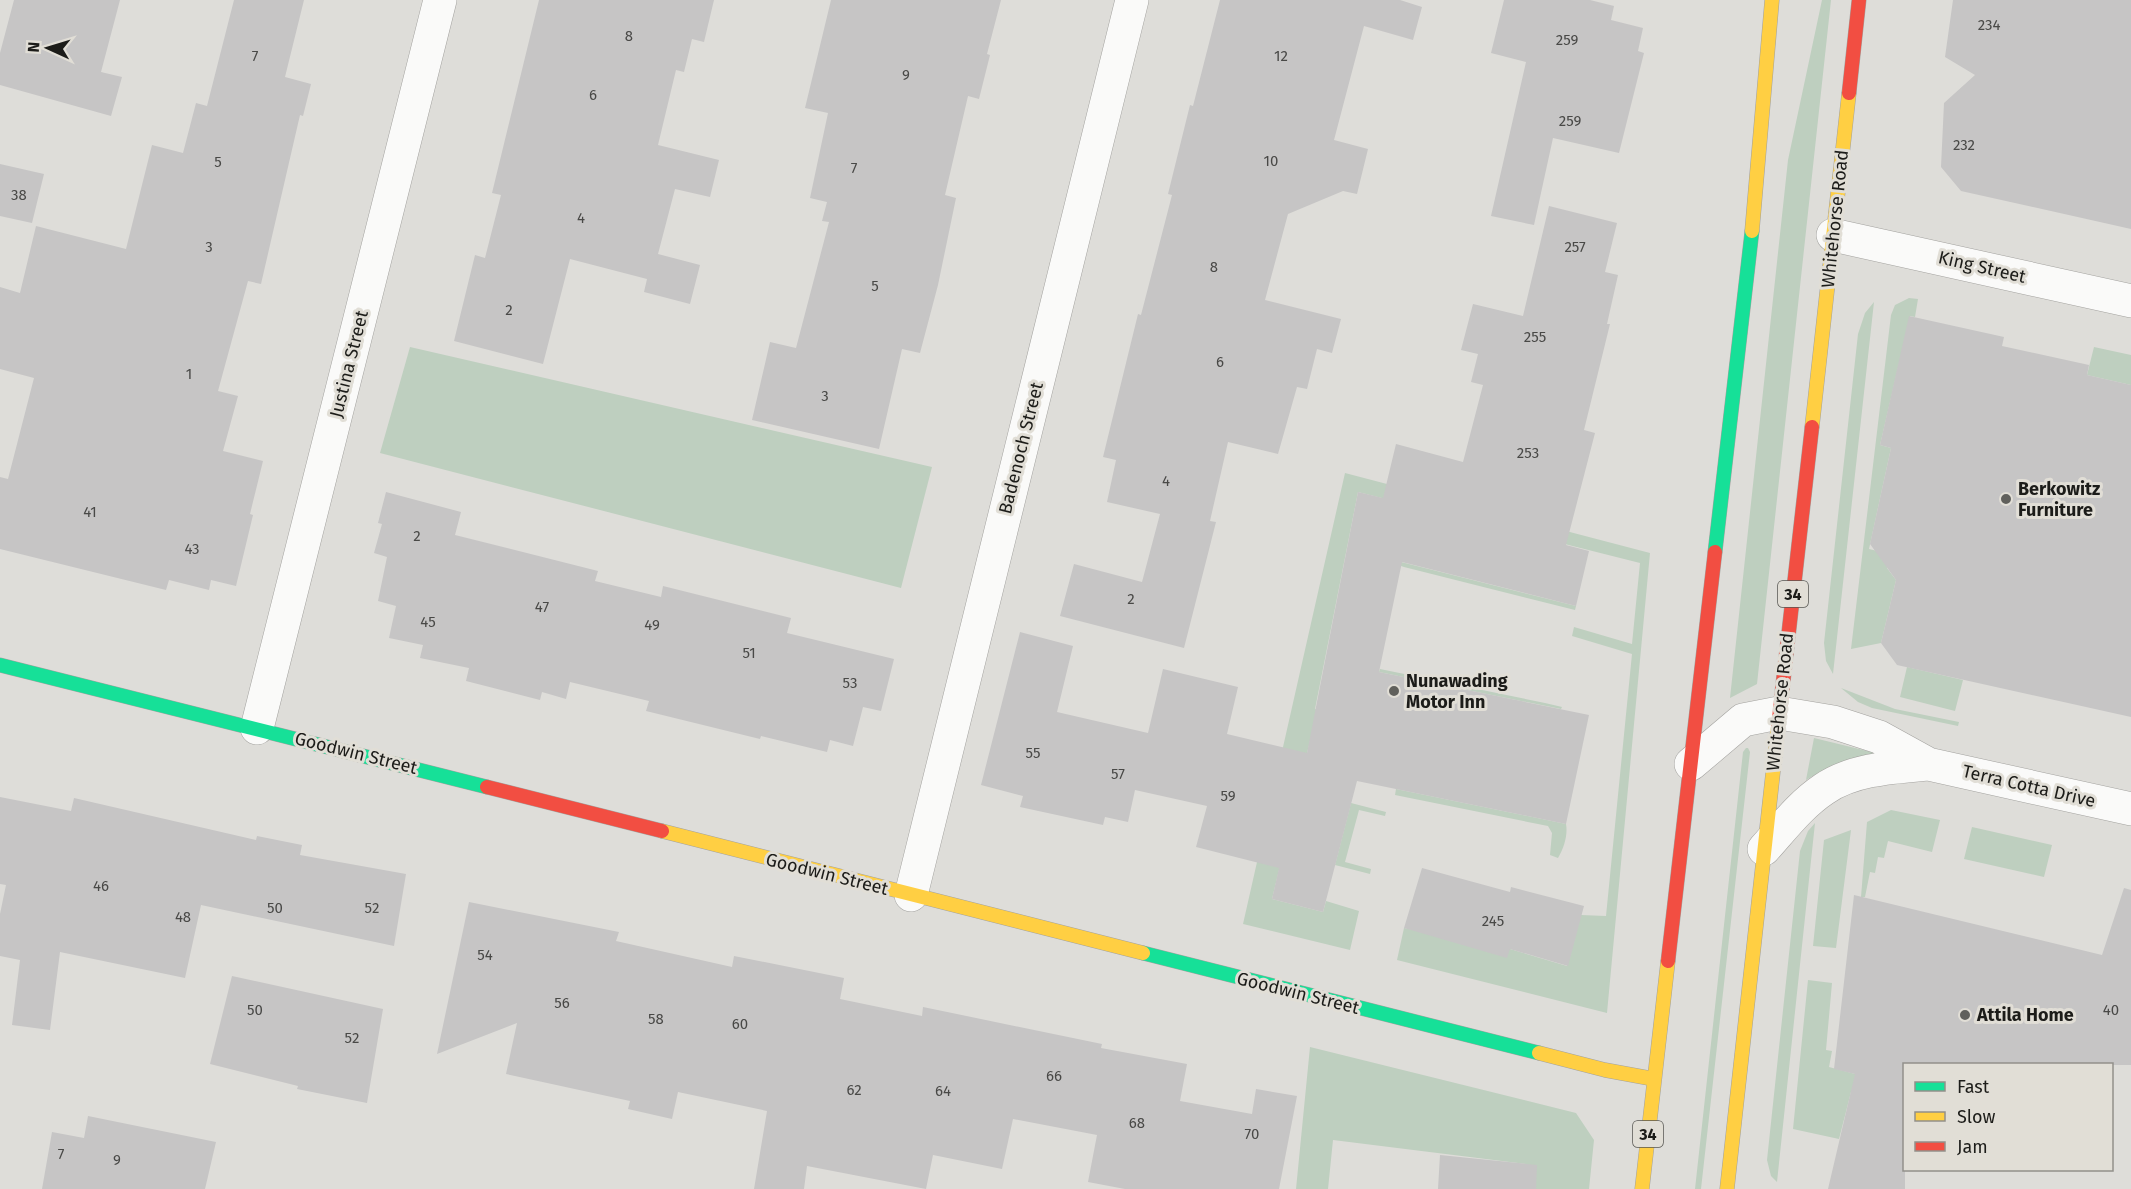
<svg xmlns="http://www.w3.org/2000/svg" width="2131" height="1189" font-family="'Fira Sans',sans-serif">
<rect width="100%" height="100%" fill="#deddd9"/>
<path fill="#becfbf" d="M 1822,0 L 1831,0 L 1757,684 L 1730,698 L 1788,160 Z
M 1909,298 L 1918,299 L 1915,317 L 1910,316 L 1880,445 L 1891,448 L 1869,549 L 1890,554 L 1887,568 L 1896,580 L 1881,643 L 1851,649 L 1891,315 L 1895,305 Z
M 1874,302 L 1833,674 L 1826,661 L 1824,643 L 1858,334 L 1865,313 Z
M 410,347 L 932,467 L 901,588 L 380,453 Z
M 2094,347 L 2131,355 L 2131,385 L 2087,375 Z
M 1345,473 L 1650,553 L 1607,1013 L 1397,960 L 1404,928 L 1510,949 L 1567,966 L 1581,915 L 1606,916 L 1632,654 L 1572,636 L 1574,627 L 1632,644 L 1640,563 L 1358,492 L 1315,709 L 1552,758 L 1316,716 L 1272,899 L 1323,912 L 1326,901 L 1359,911 L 1350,950 L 1243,924 Z
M 1401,562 L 1576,606 L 1575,610 L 1404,567 L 1401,566 Z
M 1907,667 L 1963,680 L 1955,711 L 1900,697 Z
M 1380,669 L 1545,703 L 1562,707 L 1561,709 L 1379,672 Z
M 1841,688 L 1895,709 L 1959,722 L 1958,726 L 1872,708 L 1858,702 Z
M 1814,738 L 1892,757 C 1855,759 1838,761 1806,780 Z
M 1746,748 L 1748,748 L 1750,752 L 1701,1189 L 1695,1189 L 1743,752 Z
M 1396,789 L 1566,824 C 1568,835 1564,848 1558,858 L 1550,855 L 1552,833 L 1548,826 L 1395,795 Z
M 1351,803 L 1386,812 L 1385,816 L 1359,810 L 1345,862 L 1371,869 L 1370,874 L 1335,865 Z
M 1891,810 L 1940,820 L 1932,852 L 1888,841 L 1884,858 L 1878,857 L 1875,873 L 1870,872 L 1865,897 L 1861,897 L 1867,822 Z
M 1815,823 L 1777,1182 L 1771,1176 L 1767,1160 L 1800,851 L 1808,831 Z
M 1972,827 L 2052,845 L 2044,877 L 1964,859 Z
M 1851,830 L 1836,948 L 1813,946 L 1824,840 Z
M 1808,980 L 1832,983 L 1826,1050 L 1832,1051 L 1829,1067 L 1874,1079 L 1870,1096 L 1851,1092 L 1839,1139 L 1793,1129 Z
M 1310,1047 L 1576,1113 L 1594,1140 L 1589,1189 L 1525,1189 L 1526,1164 L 1333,1140 L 1328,1189 L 1296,1189 Z"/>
<path fill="#c6c5c5" d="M 14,0 L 120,0 L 101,72 L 122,77 L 111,116 L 0,85 L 0,53 Z
M 234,0 L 304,0 L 285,77 L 311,84 L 303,116 L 300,115 L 261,284 L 248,281 L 218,391 L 238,396 L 223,451 L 263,461 L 250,514 L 253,515 L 236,586 L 211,580 L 209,590 L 169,580 L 166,590 L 0,549 L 0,477 L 8,479 L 34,378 L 0,369 L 0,287 L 20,293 L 36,226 L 126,249 L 152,145 L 183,153 L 196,103 L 207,106 Z
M 539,0 L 714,0 L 704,42 L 692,39 L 684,72 L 676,70 L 658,145 L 719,160 L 710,197 L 675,189 L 658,254 L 700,265 L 690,304 L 644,292 L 647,279 L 570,259 L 543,364 L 454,341 L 475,255 L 485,258 L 501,195 L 492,193 Z
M 831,0 L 1001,0 L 987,54 L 990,55 L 979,99 L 968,96 L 945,195 L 956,198 L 938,285 L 920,353 L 902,349 L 879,449 L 752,420 L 770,342 L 796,348 L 829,222 L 822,221 L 827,202 L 810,198 L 828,113 L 805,108 Z
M 1220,0 L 1400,0 L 1422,7 L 1413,40 L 1364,26 L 1334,140 L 1368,149 L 1357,194 L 1343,191 L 1288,214 L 1265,300 L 1341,319 L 1332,353 L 1317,349 L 1307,389 L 1297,387 L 1278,454 L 1228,442 L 1210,521 L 1216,522 L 1184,648 L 1060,616 L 1074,564 L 1142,582 L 1160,514 L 1107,502 L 1116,460 L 1103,457 L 1138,314 L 1141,315 L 1172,195 L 1168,194 L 1190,105 L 1193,106 Z
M 1504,0 L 1590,0 L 1614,6 L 1611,20 L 1643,28 L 1638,51 L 1644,53 L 1619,153 L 1553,138 L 1534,225 L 1491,216 L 1526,62 L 1491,53 Z
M 1953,0 L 2131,0 L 2131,229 L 1961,191 L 1941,167 L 1944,103 L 1975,75 L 1945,57 Z
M 0,164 L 44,174 L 32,223 L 0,216 Z
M 1549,206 L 1617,223 L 1605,272 L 1618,275 L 1607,324 L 1610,324 L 1584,430 L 1595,433 L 1566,545 L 1589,551 L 1576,606 L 1402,562 L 1379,672 L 1589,715 L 1566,824 L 1357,781 L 1323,912 L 1272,899 L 1279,868 L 1196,847 L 1207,806 L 1135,790 L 1128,822 L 1105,817 L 1103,825 L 1020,807 L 1023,796 L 981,785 L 1020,632 L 1073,646 L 1057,712 L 1148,733 L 1163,669 L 1238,687 L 1227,734 L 1307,753 L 1358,492 L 1383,498 L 1396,444 L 1463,462 L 1483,385 L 1471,382 L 1478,354 L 1461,350 L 1473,304 L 1523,316 Z
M 1909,316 L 2004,337 L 2002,346 L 2089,365 L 2087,375 L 2131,385 L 2131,717 L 1897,665 L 1881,643 L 1896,580 L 1870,544 L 1891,448 L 1880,445 Z
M 386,492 L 461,512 L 455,535 L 598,571 L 595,581 L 661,597 L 663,586 L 791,618 L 787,633 L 894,659 L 881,711 L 863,707 L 853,746 L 830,740 L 827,752 L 761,736 L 760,739 L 646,711 L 649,701 L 570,682 L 566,699 L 542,692 L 540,700 L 466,681 L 469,668 L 420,658 L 423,645 L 389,638 L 396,606 L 378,601 L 387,557 L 374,553 L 382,524 L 378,523 Z
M 0,797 L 71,811 L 74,798 L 256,840 L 257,836 L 302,845 L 300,855 L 406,874 L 394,946 L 201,905 L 185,978 L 60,952 L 50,1030 L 12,1025 L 20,960 L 0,956 L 0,914 L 6,885 L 0,884 Z
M 1422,868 L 1510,892 L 1511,887 L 1584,906 L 1568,966 L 1510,949 L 1507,958 L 1404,928 Z
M 2124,888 L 2131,890 L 2131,1065 L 1905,1065 L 1905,1189 L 1828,1189 L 1855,1074 L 1834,1069 L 1854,895 L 2102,955 Z
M 469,902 L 619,932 L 616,941 L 732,967 L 734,956 L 844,978 L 840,999 L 922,1016 L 923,1007 L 1102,1044 L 1101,1048 L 1187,1064 L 1180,1101 L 1252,1114 L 1256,1089 L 1297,1096 L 1279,1189 L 1125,1189 L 1088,1182 L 1097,1135 L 1013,1119 L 1002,1169 L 933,1155 L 926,1189 L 807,1166 L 804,1189 L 754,1189 L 767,1111 L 678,1092 L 672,1119 L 628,1109 L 630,1101 L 506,1074 L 517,1023 L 437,1054 Z
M 232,976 L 383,1009 L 367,1103 L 297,1089 L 298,1086 L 210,1064 Z
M 88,1116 L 216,1142 L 205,1189 L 42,1189 L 52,1132 L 84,1138 Z
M 1440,1155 L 1537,1165 L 1536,1189 L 1438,1189 Z"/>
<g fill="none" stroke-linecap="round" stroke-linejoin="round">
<defs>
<path id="street" d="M 1833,235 L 2131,301
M 257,728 L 440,0
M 1691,764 L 1743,720 L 1779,713 L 1833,722 L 1879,737 L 1928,764 L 2131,809
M 1764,849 C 1783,828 1800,805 1824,789 C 1853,769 1894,767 1928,764
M 911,895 L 1132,0"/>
<path id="fast" d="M 1715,552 L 1752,231
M 0,665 L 487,787
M 1143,953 L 1539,1053"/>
<path id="slow" d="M 1752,231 L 1772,0
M 1812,427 L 1849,93
M 662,831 L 1143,953
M 1539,1053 L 1605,1070 L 1654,1079
M 1642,1189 L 1668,961
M 1727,1189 L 1778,727"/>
<path id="jam" d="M 1849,93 L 1859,0
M 1778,727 L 1812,427
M 487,787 L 662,831
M 1668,961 L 1715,552"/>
</defs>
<use href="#street" stroke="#a3a29f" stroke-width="34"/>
<use href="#fast" stroke="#a3a29f" stroke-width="15"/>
<use href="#slow" stroke="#a3a29f" stroke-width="15"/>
<use href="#jam" stroke="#a3a29f" stroke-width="15"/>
<use href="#street" stroke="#fafaf9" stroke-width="33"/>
<use href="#fast" stroke="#16e098" stroke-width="14"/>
<use href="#slow" stroke="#ffcf43" stroke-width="14"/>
<use href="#jam" stroke="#f24e42" stroke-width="14"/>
</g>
<g fill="#60605c" stroke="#e1ded6" stroke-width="2">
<circle cx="2006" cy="499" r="6"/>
<circle cx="1394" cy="691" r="6"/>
<circle cx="1965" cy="1015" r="6"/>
</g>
<g text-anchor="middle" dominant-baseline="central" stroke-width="6" stroke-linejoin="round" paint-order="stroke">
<g font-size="15" fill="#494947">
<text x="1989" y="25">234</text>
<text x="629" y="36">8</text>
<text x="1567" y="40">259</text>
<text x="255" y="56">7</text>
<text x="1281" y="56">12</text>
<text x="906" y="75">9</text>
<text x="593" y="95">6</text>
<text x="1570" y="121">259</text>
<text x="1964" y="145">232</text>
<text x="1271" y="161">10</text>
<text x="218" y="162">5</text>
<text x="854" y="168">7</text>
<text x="19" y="195">38</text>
<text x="581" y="218">4</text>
<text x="209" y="247">3</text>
<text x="1575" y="247">257</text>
<text x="1214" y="267">8</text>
<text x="875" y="286">5</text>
<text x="509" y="310">2</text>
<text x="1535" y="337">255</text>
<text x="1220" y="362">6</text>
<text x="189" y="374">1</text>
<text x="825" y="396">3</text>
<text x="1528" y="453">253</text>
<text x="1166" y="481">4</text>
<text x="90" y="512">41</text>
<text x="417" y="536">2</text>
<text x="192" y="549">43</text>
<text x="1131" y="599">2</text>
<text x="542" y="607">47</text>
<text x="428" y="622">45</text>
<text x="652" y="625">49</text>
<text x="749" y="653">51</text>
<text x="850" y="683">53</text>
<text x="1033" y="753">55</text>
<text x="1118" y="774">57</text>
<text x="1228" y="796">59</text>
<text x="101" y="886">46</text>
<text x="275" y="908">50</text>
<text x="372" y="908">52</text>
<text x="183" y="917">48</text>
<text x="1493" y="921">245</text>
<text x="485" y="955">54</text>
<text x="562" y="1003">56</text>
<text x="255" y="1010">50</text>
<text x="2111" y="1010">40</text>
<text x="656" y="1019">58</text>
<text x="740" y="1024">60</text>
<text x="352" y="1038">52</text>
<text x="1054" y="1076">66</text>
<text x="854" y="1090">62</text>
<text x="943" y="1091">64</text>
<text x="1137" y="1123">68</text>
<text x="1252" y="1134">70</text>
<text x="61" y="1154">7</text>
<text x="117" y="1160">9</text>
</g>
<g fill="#e1ded6" stroke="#575652" stroke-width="1.5">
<rect x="1778" y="581" width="30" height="26" rx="4.5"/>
<rect x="1633" y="1121" width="30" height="26" rx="4.5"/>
</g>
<g font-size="16" font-weight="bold" fill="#1c1c19">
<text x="1793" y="594">34</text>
<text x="1648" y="1134">34</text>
</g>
<g font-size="18" fill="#1c1c19" stroke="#e1ded6">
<text transform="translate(1835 219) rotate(-84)">Whitehorse Road</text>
<text transform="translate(1982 267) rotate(13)">King Street</text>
<text transform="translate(349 364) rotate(-76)">Justina Street</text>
<text transform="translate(1021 448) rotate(-76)">Badenoch Street</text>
<text transform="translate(1780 702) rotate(-84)">Whitehorse Road</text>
<text transform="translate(356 753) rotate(14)">Goodwin Street</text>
<text transform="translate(2029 786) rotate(13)">Terra Cotta Drive</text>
<text transform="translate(827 874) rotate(14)">Goodwin Street</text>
<text transform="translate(1298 993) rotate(14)">Goodwin Street</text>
</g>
<g font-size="18" font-weight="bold" fill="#1c1c19" stroke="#e1ded6" text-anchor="start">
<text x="2018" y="489">Berkowitz<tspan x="2018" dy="21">Furniture</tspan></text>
<text x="1406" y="681">Nunawading<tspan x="1406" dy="21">Motor Inn</tspan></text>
<text x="1977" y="1015">Attila Home</text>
</g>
</g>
<rect x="1903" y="1063" width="210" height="108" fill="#e1ded6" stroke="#92908a" stroke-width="1.5"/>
<rect x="1915" y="1082" width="30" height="9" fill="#16e098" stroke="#92908a" stroke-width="1.5"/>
<text x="1957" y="1093" font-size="18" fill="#1c1c19">Fast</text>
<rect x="1915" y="1112" width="30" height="9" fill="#ffcf43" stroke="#92908a" stroke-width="1.5"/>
<text x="1957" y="1123" font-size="18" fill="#1c1c19">Slow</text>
<rect x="1915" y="1142" width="30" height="9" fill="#f24e42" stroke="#92908a" stroke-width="1.5"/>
<text x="1957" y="1153" font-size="18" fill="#1c1c19">Jam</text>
<g transform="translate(48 48) rotate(274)" stroke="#e1ded6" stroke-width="4.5" paint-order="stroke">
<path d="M0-4.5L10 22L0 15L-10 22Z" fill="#1c1c19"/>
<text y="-9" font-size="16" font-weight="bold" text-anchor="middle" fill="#1c1c19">N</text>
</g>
</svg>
